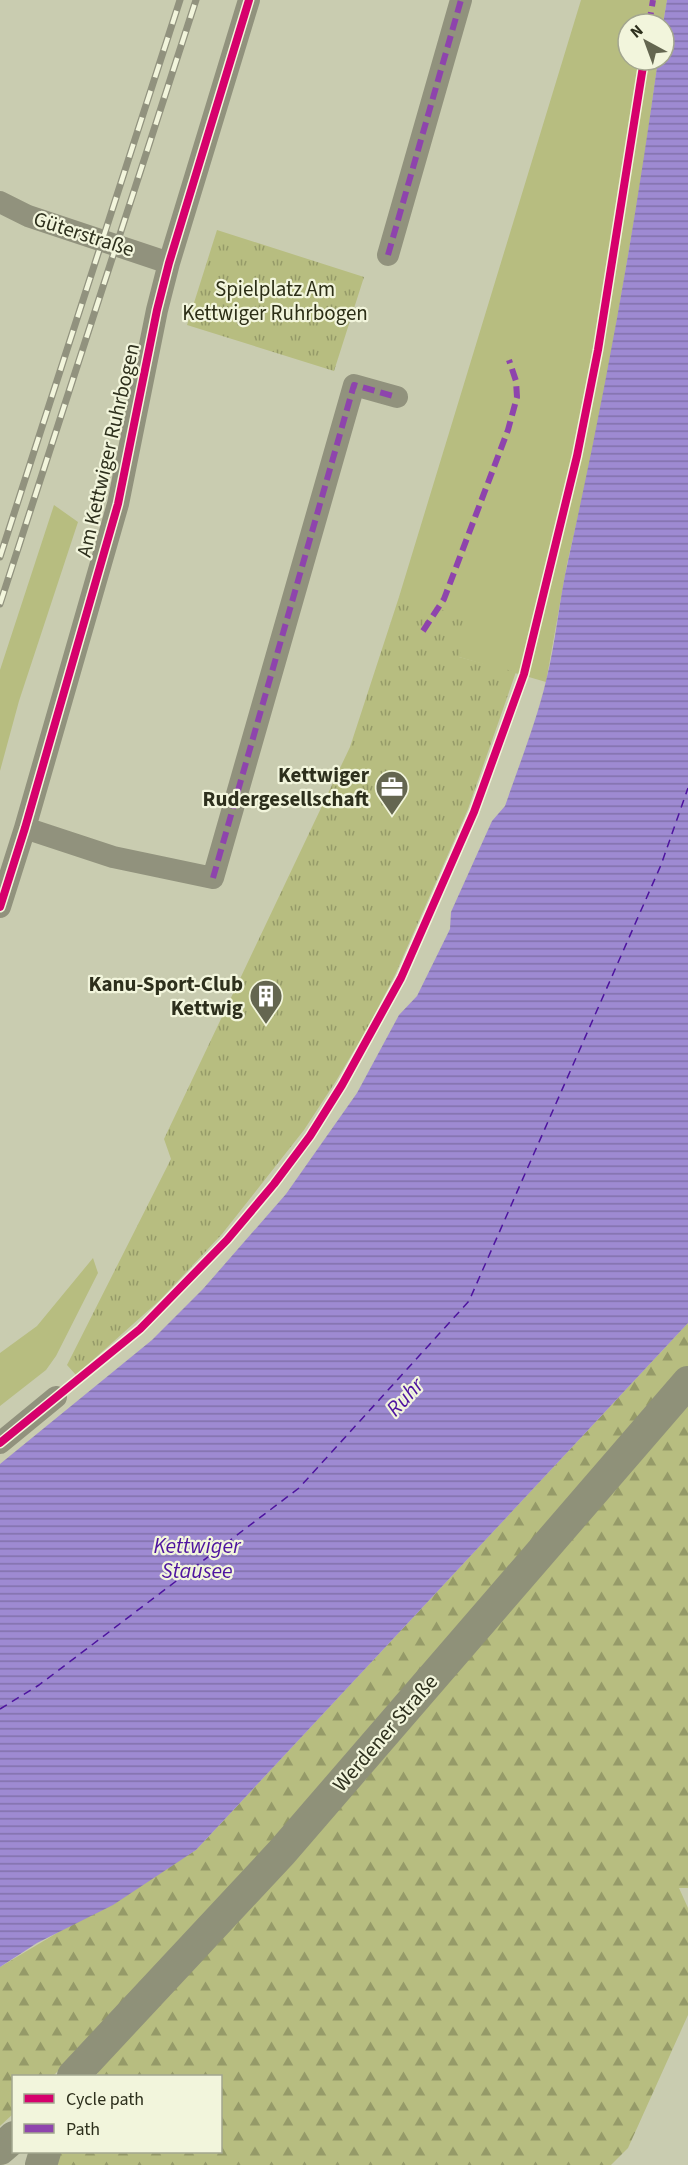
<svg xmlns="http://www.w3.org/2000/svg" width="688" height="2165" font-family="'Source Sans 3',sans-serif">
<defs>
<pattern id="forest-firs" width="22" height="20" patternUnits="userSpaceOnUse" patternTransform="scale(1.5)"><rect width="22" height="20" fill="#b7bd80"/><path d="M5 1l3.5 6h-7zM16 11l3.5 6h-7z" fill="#959a68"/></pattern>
<pattern id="park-tufts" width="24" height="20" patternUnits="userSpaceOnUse" patternTransform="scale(1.5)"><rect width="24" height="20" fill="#b7bd80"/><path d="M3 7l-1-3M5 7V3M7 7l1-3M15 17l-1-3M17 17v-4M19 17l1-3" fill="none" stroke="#959a68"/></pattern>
<pattern id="water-rules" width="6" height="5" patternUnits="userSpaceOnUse" patternTransform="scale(1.5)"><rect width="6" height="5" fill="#9e8ad2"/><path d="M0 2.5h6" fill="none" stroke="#8171aa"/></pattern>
</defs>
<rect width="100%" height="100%" fill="#c9ccb0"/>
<path fill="#b7bd80" d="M 581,0 L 667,0 L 663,24 L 628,24 L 628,60 L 658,60 L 644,162 L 613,344 L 592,457 L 567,564 L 546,682 L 459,657 L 399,597 Z
M 54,505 L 78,522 L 19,701 L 0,771 L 0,670 Z
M 93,1258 L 98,1273 L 56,1356 L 46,1370 L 0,1406 L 0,1353 L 37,1326 Z"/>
<path fill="url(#forest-firs)" d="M 688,1323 L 688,1366 L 280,1840 L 102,2028 L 53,2076 L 14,2076 L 13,2114 L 0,2126 L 0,1967 L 196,1850 Z
M 688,1390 L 688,1888 L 679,1888 L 688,1908 L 688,2015 L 628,2148 L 611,2165 L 50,2165 L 57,2152 L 220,2152 L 220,2076 L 96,2076 L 105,2060 Z"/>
<path fill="url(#park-tufts)" d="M 217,230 L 364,277 L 334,371 L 187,325 Z
M 399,597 L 470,618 L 459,657 L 516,672 L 468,809 L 395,975 L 368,1027 L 336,1081 L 304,1130 L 222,1234 L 160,1300 L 76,1375 L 67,1365 L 171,1159 L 164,1139 L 350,747 Z"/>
<path fill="url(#water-rules)" d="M 667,0 L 688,0 L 688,1323 L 196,1850 L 113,1905 L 37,1943 L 0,1967 L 0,1464 L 152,1340 L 203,1289 L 286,1194 L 357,1093 L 399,1015 L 417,996 L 450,929 L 451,912 L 492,821 L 505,806 C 519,765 536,723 546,681 C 556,642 559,600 568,561 C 605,395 635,228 658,60 L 664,60 L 663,24 Z"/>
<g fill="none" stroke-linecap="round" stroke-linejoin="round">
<path stroke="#4e149f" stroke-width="1.5" stroke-dasharray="8 6" stroke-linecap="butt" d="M 0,1709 L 39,1685 L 299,1488 L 469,1301 L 661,865 L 688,788"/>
<path stroke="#91927d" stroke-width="22" d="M 0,202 L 28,216 L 169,263
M 388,255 L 461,0
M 25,828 L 113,857 L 213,878 L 354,385 L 397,397
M 0,907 L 25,828 L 118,504 L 157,310 L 169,263 L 249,0
M 0,1443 L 56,1397"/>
<path stroke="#8f9179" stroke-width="32" d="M 73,2076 L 282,1852 L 688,1382
M 0,2149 L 14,2137
M 41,2165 L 45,2152"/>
<defs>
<path id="rail" d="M 0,557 L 180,0
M 0,604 L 196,0"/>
</defs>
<use href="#rail" stroke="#91927e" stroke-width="7"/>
<use href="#rail" stroke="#f2f5dc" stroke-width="4.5" stroke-dasharray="14" stroke-linecap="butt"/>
<path stroke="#8e44ad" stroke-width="6" stroke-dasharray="12 6" stroke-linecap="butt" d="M 649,24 L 653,0
M 388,255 L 461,0
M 423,631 L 444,599 L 508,430 L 517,397 L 516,381 L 509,360
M 213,878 L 354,385 L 397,397"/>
<defs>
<path id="cycleway" d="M 0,907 L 25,828 L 118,504 L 157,310 L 169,263 L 249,0
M 0,1443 L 140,1329 L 227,1240 L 274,1184 L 310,1136 L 342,1085 L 401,978 L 474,812 L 524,674 L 577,456 L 598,350 L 644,60"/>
</defs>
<use href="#cycleway" stroke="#f2f5dc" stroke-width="11"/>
<use href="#cycleway" stroke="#d6006c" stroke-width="8"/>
</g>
<defs>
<symbol id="office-pin" viewBox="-11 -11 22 30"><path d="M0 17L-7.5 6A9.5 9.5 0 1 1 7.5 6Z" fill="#646650" stroke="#f2f5dc"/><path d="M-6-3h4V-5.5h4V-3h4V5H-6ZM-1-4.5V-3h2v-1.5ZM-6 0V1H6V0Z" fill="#fff"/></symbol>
<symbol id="building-pin" viewBox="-11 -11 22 30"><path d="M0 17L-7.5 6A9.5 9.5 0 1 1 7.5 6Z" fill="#646650" stroke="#f2f5dc"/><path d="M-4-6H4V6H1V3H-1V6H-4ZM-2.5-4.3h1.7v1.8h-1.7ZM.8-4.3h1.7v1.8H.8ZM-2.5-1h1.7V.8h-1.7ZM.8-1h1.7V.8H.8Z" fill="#fff"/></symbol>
</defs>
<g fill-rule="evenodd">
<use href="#office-pin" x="373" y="768" width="38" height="52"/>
<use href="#building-pin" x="247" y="977" width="38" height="52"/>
</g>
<g text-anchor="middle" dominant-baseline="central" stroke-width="4.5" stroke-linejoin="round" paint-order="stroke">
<g font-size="21" fill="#2d2f1c" stroke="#f2f5dc">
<text transform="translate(84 234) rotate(18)">Güterstraße</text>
<text transform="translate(108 450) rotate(-77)">Am Kettwiger Ruhrbogen</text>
<text transform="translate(385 1733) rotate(-49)">Werdener Straße</text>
</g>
<g font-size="21" fill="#2c2e16" stroke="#f2f5dc">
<text x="275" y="289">Spielplatz Am<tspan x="275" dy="24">Kettwiger Ruhrbogen</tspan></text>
</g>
<g font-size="21" font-weight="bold" fill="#2d2f1c" stroke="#f2f5dc" text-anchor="end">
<text x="369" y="775">Kettwiger<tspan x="369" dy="24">Rudergesellschaft</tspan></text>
<text x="243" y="984">Kanu-Sport-Club<tspan x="243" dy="24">Kettwig</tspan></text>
</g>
<g font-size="22" font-style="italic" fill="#4e149f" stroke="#f2f5dc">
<text transform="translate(405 1397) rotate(-47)">Ruhr</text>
<text x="197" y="1546">Kettwiger<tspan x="197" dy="25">Stausee</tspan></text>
</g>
</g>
<rect x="12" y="2075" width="210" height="78" fill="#f2f5dc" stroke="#a3a68f" stroke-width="1.5"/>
<rect x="24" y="2094" width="30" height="9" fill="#d6006c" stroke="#a3a68f" stroke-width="1.5"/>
<text x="66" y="2105" font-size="18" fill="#2d2f1c">Cycle path</text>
<rect x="24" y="2124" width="30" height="9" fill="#8e44ad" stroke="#a3a68f" stroke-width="1.5"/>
<text x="66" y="2135" font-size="18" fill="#2d2f1c">Path</text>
<g transform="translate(646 42) rotate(319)"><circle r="28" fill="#f2f5dc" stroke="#a3a68f" stroke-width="1.5"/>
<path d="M0-4.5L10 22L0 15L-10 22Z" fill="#646650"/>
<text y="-9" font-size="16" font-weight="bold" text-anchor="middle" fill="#2d2f1c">N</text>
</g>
</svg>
